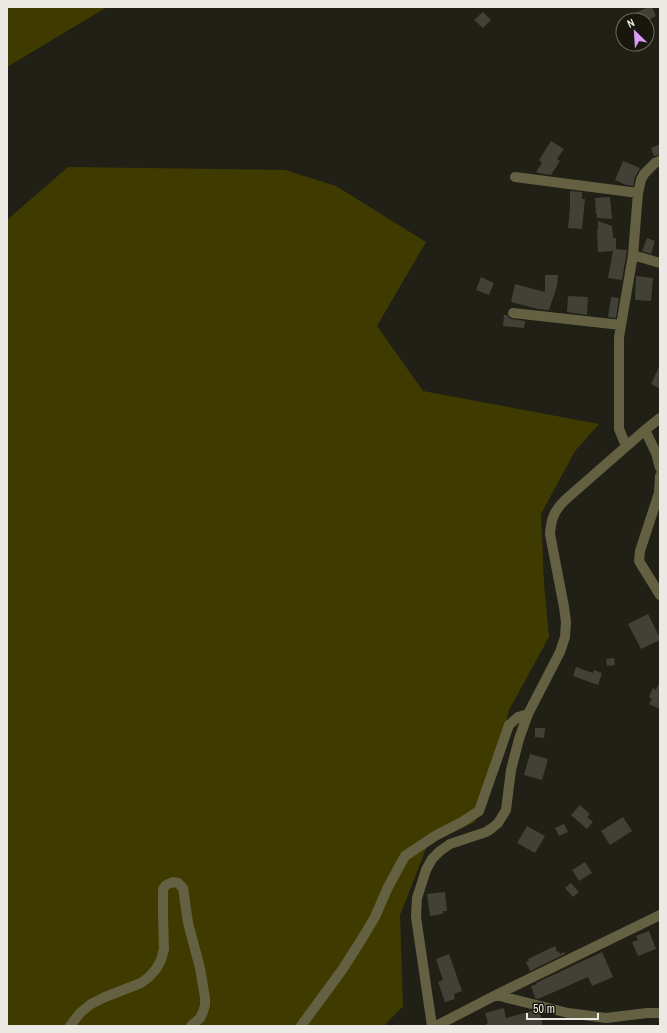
<svg xmlns="http://www.w3.org/2000/svg" width="667" height="1033" font-family="'Archivo Narrow',sans-serif">
<rect width="100%" height="100%" fill="#202017"/>
<path fill="#3f3b00" d="M 7,7 L 107,7 L 7,67 Z
M 68,167 L 285,170 L 336,186 L 426,242 L 377,326 L 423,391 L 599,424 L 575,451 L 541,514 L 544,583 L 549,637 L 509,710 L 499,752 L 475,822 L 428,844 L 400,915 L 403,1006 L 384,1026 L 7,1026 L 7,220 Z"/>
<path fill="#424138" d="M 648,7 L 652,7 L 656,16 L 648,20 L 621,20 Z
M 483,12 L 491,20 L 483,28 L 474,20 Z
M 551,141 L 564,149 L 557,159 L 560,161 L 551,175 L 538,173 L 536,172 L 542,163 L 539,160 Z
M 660,144 L 660,155 L 654,156 L 651,148 Z
M 623,161 L 640,168 L 635,177 L 633,186 L 626,185 L 615,180 Z
M 570,191 L 582,192 L 582,199 L 585,199 L 582,229 L 568,228 L 570,207 Z
M 610,197 L 612,219 L 597,218 L 597,214 L 596,214 L 595,198 Z
M 598,221 L 612,226 L 613,238 L 616,238 L 616,249 L 627,250 L 622,280 L 608,278 L 613,251 L 598,252 L 597,230 L 598,230 Z
M 647,238 L 655,241 L 651,254 L 642,251 Z
M 545,275 L 558,275 L 557,286 L 549,310 L 538,309 L 511,302 L 515,284 L 545,292 Z
M 636,276 L 653,278 L 651,301 L 635,300 Z
M 481,277 L 494,283 L 489,295 L 476,290 Z
M 568,296 L 588,297 L 587,315 L 567,312 Z
M 611,297 L 619,298 L 616,318 L 608,317 Z
M 504,315 L 507,315 L 509,318 L 512,319 L 525,321 L 524,328 L 503,326 Z
M 660,365 L 660,389 L 651,384 Z
M 648,614 L 660,638 L 660,640 L 641,649 L 628,624 Z
M 614,658 L 615,665 L 607,666 L 606,659 Z
M 576,667 L 593,673 L 594,670 L 602,673 L 598,685 L 573,676 Z
M 660,681 L 660,709 L 649,704 L 652,699 L 649,697 L 653,688 L 656,690 Z
M 535,728 L 545,728 L 544,738 L 535,737 Z
M 530,754 L 548,759 L 542,780 L 524,775 Z
M 580,805 L 590,814 L 587,817 L 593,822 L 587,829 L 571,815 Z
M 623,817 L 632,831 L 610,845 L 601,831 Z
M 564,824 L 568,832 L 559,836 L 555,828 Z
M 527,826 L 545,836 L 535,853 L 517,843 Z
M 585,862 L 592,873 L 579,881 L 572,870 Z
M 571,883 L 579,892 L 573,897 L 565,888 Z
M 445,892 L 447,911 L 443,911 L 443,914 L 430,916 L 427,894 Z
M 649,931 L 656,949 L 638,956 L 632,942 L 638,940 L 636,936 Z
M 555,946 L 557,952 L 559,951 L 560,954 L 564,952 L 565,954 L 530,971 L 526,962 L 529,961 L 528,959 Z
M 602,952 L 613,977 L 592,986 L 588,977 L 538,999 L 535,998 L 531,986 L 537,984 L 536,983 Z
M 449,954 L 462,991 L 454,994 L 455,999 L 445,1002 L 438,982 L 443,980 L 436,959 Z
M 504,1008 L 506,1018 L 532,1011 L 540,1013 L 543,1026 L 486,1026 L 486,1024 L 488,1023 L 485,1013 Z"/>
<g fill="none" stroke-linecap="round" stroke-linejoin="round">
<path stroke="#636142" stroke-width="10" d="M 515,177 L 638,193
M 633,255 L 660,263
M 513,313 L 621,325
M 645,430 L 656,453 L 660,468
M 627,446 L 624,441 L 619,429 L 619,337 L 633,255 L 638,193 L 641,180 L 644,174 L 655,163 L 660,161
M 660,476 L 659,493 L 640,551 L 639,561 L 660,595
M 496,995 L 568,1013 L 606,1018 L 647,1013 L 660,1013
M 70,1026 L 80,1013 L 91,1004 L 105,997 L 141,983 L 149,977 L 156,969 L 161,960 L 164,949 L 163,917 L 163,889 L 166,885 L 173,882 L 178,883 L 183,888 L 188,923 L 200,968 L 205,998 L 205,1005 L 203,1012 L 200,1018 L 191,1026
M 301,1026 L 342,970 L 360,942 L 375,917 L 388,887 L 405,856 L 435,836 L 462,822 L 479,811 L 509,725 L 518,717 L 528,714
M 432,1026 L 416,917 L 417,898 L 426,870 L 432,859 L 440,851 L 450,844 L 486,832 L 492,828 L 498,823 L 506,810 L 511,770 L 519,739 L 528,714 L 560,652 L 565,637 L 566,622 L 564,607 L 550,534 C 551,519 554,511 565,500 L 645,430 L 660,418
M 436,1026 L 496,995 L 660,915"/>
</g>
<rect width="667" height="1033" fill="none" stroke="#eae9e3" stroke-width="16"/>
<g transform="translate(635 32) rotate(335)"><circle r="19" fill="#17170e" stroke="#6b6b63"/>
<path d="M0-3L7 15L0 10L-7 15Z" fill="#da9af6"/>
<text y="-6" font-size="11" font-weight="bold" text-anchor="middle" fill="#eae9e3">N</text>
</g>
<path d="M527 1013v6h71v-6" fill="none" stroke="#eae9e3" stroke-width="2"/>
<text x="533" y="1013" font-size="12" fill="#eae9e3" stroke="#17170e" stroke-width="3" paint-order="stroke">50 m</text>
</svg>
